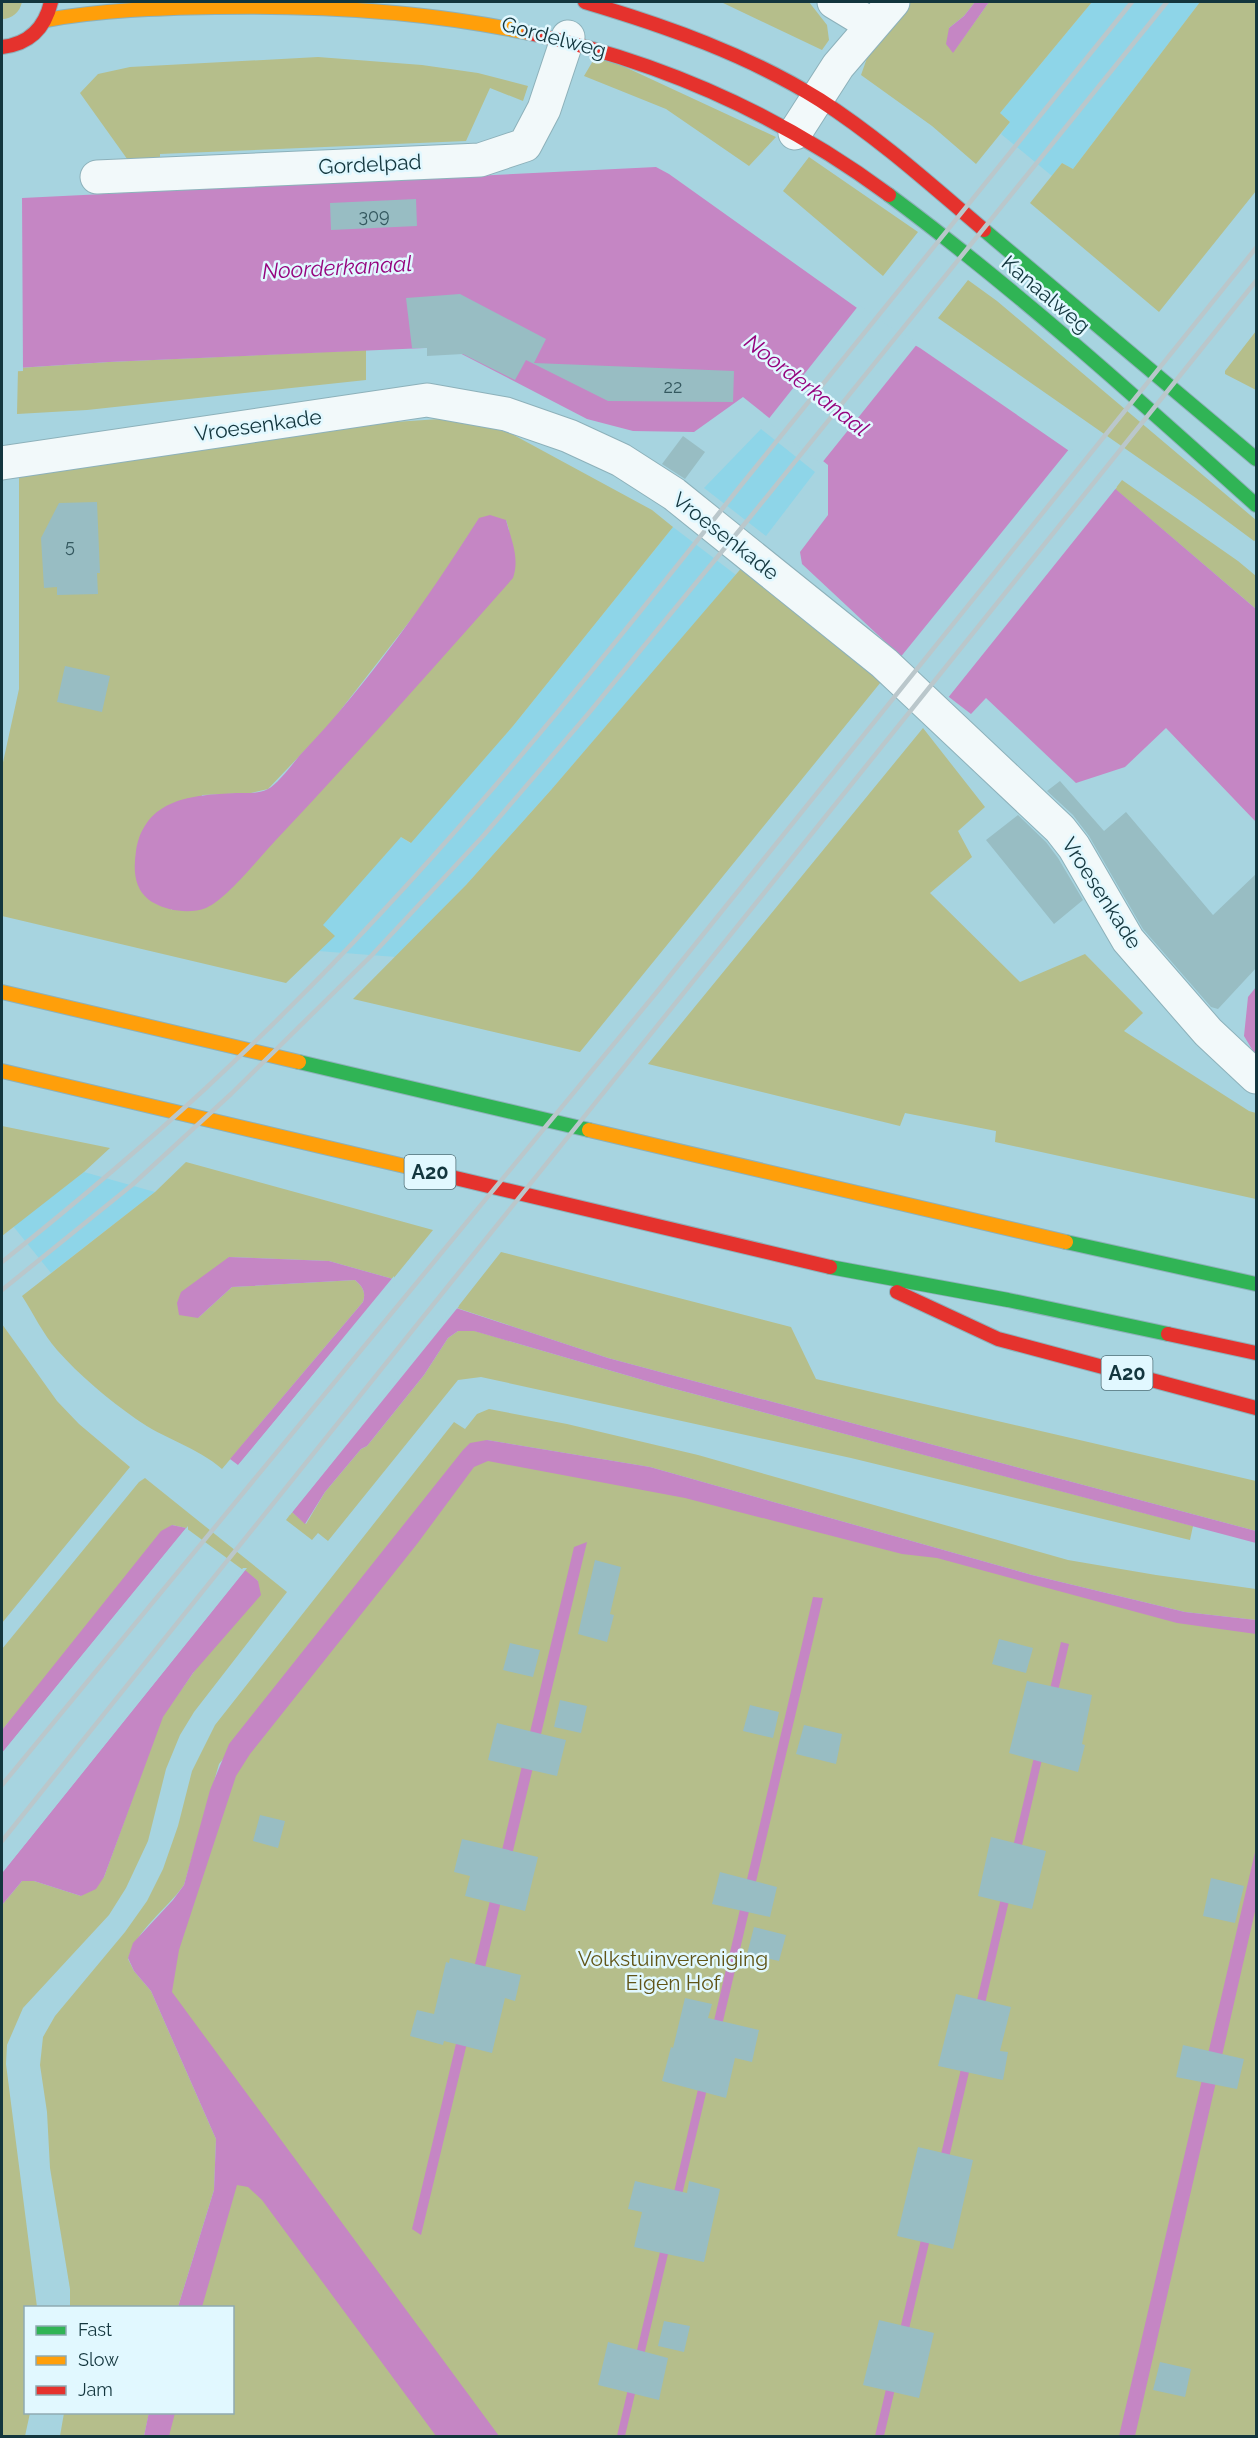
<svg xmlns="http://www.w3.org/2000/svg" width="1258" height="2438" font-family="Raleway,sans-serif">
<rect width="100%" height="100%" fill="#a7d4e0"/>
<path fill="#8ed5e8" d="M 1092,2 L 1200,2 L 1073,169 L 1062,163 L 1052,176 L 1001,134 L 1010,122 L 1000,113 Z
M 761,429 L 815,472 L 766,536 L 704,488 Z
M 673,527 L 736,575 L 551,790 L 466,885 L 396,957 L 318,951 L 334,936 L 322,925 L 401,837 L 410,843 L 513,726 Z
M 84,1172 L 155,1192 L 51,1273 L 13,1226 Z"/>
<path fill="#b5be8b" fill-rule="evenodd" d="M 2,2 L 22,2 C 20,12 12,19 2,19 Z
M 721,2 L 809,2 L 827,25 L 829,40 L 822,50 Z
M 910,2 L 975,2 L 964,16 L 949,28 L 953,52 L 989,2 L 1092,2 L 1000,113 L 1010,122 L 976,164 L 932,126 L 861,75 L 867,58 Z
M 1200,2 L 1256,2 L 1256,191 L 1159,312 L 1030,203 L 1062,163 L 1073,169 Z
M 597,54 L 776,137 L 749,166 L 666,109 L 584,76 Z
M 318,57 L 422,65 L 478,73 L 528,86 L 523,101 L 490,88 L 466,141 L 160,154 L 160,162 L 130,163 L 80,93 L 98,74 L 130,67 Z
M 809,157 L 918,232 L 883,276 L 783,191 Z
M 968,280 L 997,301 L 1256,520 L 1256,540 L 1254,541 L 1196,498 L 938,318 Z
M 1256,331 L 1256,390 L 1225,374 L 1225,371 Z
M 366,350 L 366,380 L 87,410 L 17,414 L 18,368 L 109,362 Z
M 455,418 L 510,433 L 652,510 L 673,527 L 513,726 L 411,843 L 401,837 L 323,925 L 335,936 L 286,983 L 2,916 L 2,767 L 19,689 L 19,467 L 364,424 ZM 479,519 L 506,520 L 509,530 L 171,910 L 202,795 L 251,793 L 268,789 L 329,725 L 427,599 Z
M 1122,480 L 1238,561 L 1256,576 L 1256,609 L 1115,489 Z
M 744,565 L 885,677 L 580,1052 L 353,999 L 466,885 L 551,790 Z
M 923,728 L 985,807 L 958,831 L 972,857 L 930,893 L 1020,982 L 1085,954 L 1143,1013 L 1124,1031 L 1249,1111 L 1256,1113 L 1256,1199 L 995,1142 L 996,1131 L 905,1113 L 900,1126 L 648,1064 Z
M 2,1126 L 110,1148 L 84,1172 L 2,1236 Z
M 186,1162 L 433,1230 L 393,1279 L 329,1261 L 229,1257 L 198,1318 L 232,1287 L 355,1280 C 363,1287 366,1292 363,1302 L 222,1469 C 197,1447 164,1439 136,1419 C 109,1400 79,1375 57,1350 C 43,1334 33,1313 22,1296 L 155,1192 Z
M 501,1252 L 791,1327 L 816,1379 L 1256,1481 L 1256,1531 L 608,1358 L 457,1308 Z
M 2,1324 L 57,1401 L 79,1424 L 130,1467 L 2,1623 Z
M 458,1331 L 475,1331 L 660,1385 L 1193,1526 L 1190,1540 L 851,1458 L 481,1377 L 458,1380 L 328,1541 L 318,1533 L 312,1540 L 286,1520 L 292,1512 L 306,1524 L 325,1492 L 361,1449 L 367,1446 L 424,1375 L 448,1338 Z
M 489,1409 L 567,1424 L 698,1455 L 1068,1560 L 1156,1575 L 1256,1589 L 1256,1620 L 1185,1612 L 1032,1575 L 650,1467 L 487,1440 L 219,1764 L 184,1885 C 166,1910 137,1929 128,1959 L 134,1971 L 151,1991 L 216,2139 L 214,2190 L 178,2307 L 70,2307 L 70,2289 L 50,2168 L 47,2112 L 40,2065 L 43,2037 L 55,2016 L 125,1932 L 147,1901 L 163,1869 L 178,1826 L 192,1771 L 215,1725 L 454,1422 L 465,1429 L 477,1414 Z
M 506,1451 L 1191,1618 L 1256,1624 L 1256,2436 L 156,2436 L 162,2413 L 232,2412 L 232,2308 L 188,2307 L 239,2143 L 150,1972 L 185,1897 L 230,1766 L 474,1456 Z
M 145,1478 L 287,1592 L 194,1712 L 180,1735 L 166,1769 L 148,1841 L 126,1888 L 109,1915 L 23,2008 L 7,2045 L 6,2064 L 37,2307 L 26,2308 L 26,2412 L 30,2413 L 25,2436 L 2,2436 L 2,1905 L 22,1881 L 34,1881 L 81,1896 L 104,1877 L 162,1717 L 258,1581 L 186,1528 L 172,1525 L 2,1730 L 2,1649 L 139,1482 Z
M 64,2413 L 149,2413 L 144,2436 L 60,2436 Z"/>
<path fill="#c586c4" d="M 975,2 L 989,2 L 953,53 L 946,44 L 949,28 L 964,16 Z
M 656,167 L 669,174 L 888,330 L 920,348 L 1078,457 L 1256,609 L 1256,822 L 1166,728 L 1125,767 L 1076,783 L 986,698 L 971,714 L 923,677 L 802,564 L 800,552 L 828,515 L 828,465 L 743,397 L 694,432 L 633,431 L 587,419 L 448,347 L 109,362 L 2,369 L 2,199 Z
M 490,515 L 506,520 C 511,539 520,558 513,578 C 435,666 356,755 275,841 C 258,859 227,899 206,908 C 190,914 168,911 154,903 C 134,892 133,871 136,851 C 145,798 192,795 236,793 C 246,793 259,794 268,789 C 278,784 293,763 301,754 C 369,683 426,601 479,518 Z
M 1256,987 L 1256,1056 L 1244,1036 L 1248,997 Z
M 229,1257 L 329,1261 L 393,1279 L 238,1465 L 230,1459 L 363,1302 C 366,1292 363,1287 355,1280 L 232,1287 L 198,1318 L 179,1315 L 177,1303 L 181,1292 Z
M 456,1308 L 608,1358 L 1256,1531 L 1256,1543 L 660,1385 L 474,1331 L 458,1331 L 448,1338 L 424,1375 L 367,1446 L 361,1449 L 325,1492 L 305,1524 L 292,1512 Z
M 487,1440 L 650,1467 L 1032,1575 L 1185,1612 L 1256,1620 L 1256,1634 L 1177,1623 L 937,1558 L 902,1554 L 685,1498 L 488,1461 L 474,1467 L 417,1544 L 250,1754 L 236,1776 L 179,1950 L 172,1992 L 499,2436 L 436,2436 L 262,2200 L 248,2187 L 237,2185 L 202,2307 L 178,2307 L 214,2190 L 216,2139 L 151,1991 L 134,1971 L 128,1958 L 133,1943 L 173,1900 L 184,1885 L 210,1790 L 229,1744 L 463,1450 L 470,1443 Z
M 172,1525 L 186,1528 L 2,1753 L 2,1730 L 161,1531 Z
M 587,1542 L 421,2235 L 412,2229 L 574,1547 Z
M 245,1570 L 258,1581 L 261,1595 L 193,1673 L 163,1717 L 104,1877 L 96,1889 L 81,1896 L 34,1881 L 22,1881 L 2,1905 L 2,1873 Z
M 813,1597 L 823,1598 L 625,2436 L 617,2436 Z
M 1061,1642 L 1069,1644 L 884,2436 L 875,2436 Z
M 1256,1848 L 1256,1907 L 1135,2436 L 1119,2436 Z
M 149,2412 L 175,2413 L 169,2436 L 144,2436 Z"/>
<path fill="#a7d4e0" d="M 22,195 L 23,371 L 2,372 L 2,196 Z
M 859,305 L 890,327 L 918,343 L 821,464 L 767,421 Z
M 1070,448 L 1117,487 L 947,699 L 899,659 Z
M 394,1276 L 395,1281 L 304,1391 L 240,1467 L 236,1468 Z
M 454,1306 L 459,1306 L 290,1515 L 290,1511 Z
M 188,1526 L 188,1530 L 2,1756 L 2,1753 Z
M 243,1568 L 247,1568 L 2,1873 L 2,1869 Z"/>
<path fill="#98bdc3" d="M 416,199 L 417,226 L 331,230 L 330,203 Z
M 460,294 L 546,339 L 534,363 L 734,371 L 733,402 L 608,401 L 526,360 L 515,380 L 463,354 L 427,356 L 427,348 L 412,348 L 406,298 Z
M 683,436 L 705,452 L 685,479 L 662,464 Z
M 97,502 L 100,573 L 97,573 L 98,594 L 57,595 L 57,587 L 44,588 L 41,538 L 59,503 Z
M 65,666 L 110,676 L 102,712 L 57,702 Z
M 1060,781 L 1104,831 L 1126,812 L 1213,915 L 1257,873 L 1257,967 L 1218,1009 L 1211,1007 L 1143,929 L 1089,836 L 1073,815 L 1047,791 Z
M 1018,815 L 1046,842 L 1058,858 L 1083,900 L 1054,924 L 986,840 Z
M 595,1560 L 621,1567 L 610,1614 L 614,1615 L 607,1642 L 578,1634 Z
M 999,1639 L 1033,1648 L 1026,1673 L 992,1664 Z
M 510,1643 L 540,1650 L 533,1677 L 503,1670 Z
M 1027,1681 L 1092,1695 L 1082,1744 L 1085,1745 L 1078,1772 L 1009,1753 Z
M 560,1700 L 587,1706 L 581,1733 L 554,1727 Z
M 750,1705 L 779,1712 L 773,1738 L 743,1731 Z
M 497,1723 L 566,1740 L 557,1776 L 488,1760 Z
M 804,1725 L 842,1734 L 836,1764 L 796,1754 Z
M 260,1815 L 285,1821 L 278,1848 L 253,1841 Z
M 991,1837 L 1046,1851 L 1032,1909 L 978,1896 Z
M 462,1839 L 538,1857 L 525,1911 L 465,1896 L 470,1876 L 454,1872 Z
M 720,1872 L 777,1887 L 770,1917 L 712,1904 Z
M 1211,1878 L 1244,1886 L 1235,1923 L 1203,1916 Z
M 754,1927 L 786,1935 L 779,1961 L 747,1954 Z
M 450,1958 L 521,1975 L 515,2001 L 505,1998 L 492,2053 L 444,2041 L 443,2045 L 410,2036 L 417,2010 L 434,2014 L 446,1962 L 449,1963 Z
M 956,1994 L 1011,2007 L 1000,2051 L 1008,2052 L 1003,2080 L 938,2066 Z
M 685,1998 L 712,2004 L 708,2018 L 759,2030 L 752,2062 L 735,2058 L 726,2098 L 662,2081 L 671,2047 L 673,2048 Z
M 1183,2045 L 1244,2059 L 1237,2089 L 1176,2077 Z
M 918,2147 L 973,2160 L 953,2249 L 897,2236 Z
M 635,2181 L 687,2193 L 689,2181 L 720,2189 L 704,2262 L 634,2247 L 642,2212 L 628,2209 Z
M 879,2320 L 934,2333 L 919,2398 L 863,2385 Z
M 664,2321 L 690,2326 L 684,2352 L 658,2346 Z
M 608,2342 L 668,2358 L 659,2400 L 598,2385 Z
M 1160,2362 L 1191,2369 L 1185,2397 L 1153,2390 Z"/>
<g fill="none" stroke-linecap="round" stroke-linejoin="round">
<defs>
<path id="street" d="M 834,2 L 872,25
M 795,133 L 838,66 L 893,2
M 97,177 L 480,160 L 525,145 L 544,109 L 568,37
M 2,463 L 427,400 L 506,414 L 569,436 L 621,460 L 674,494 L 884,663 L 1060,829 L 1074,847 L 1128,940 L 1208,1032 L 1256,1077"/>
<path id="fast" d="M 889,195 C 1017,290 1137,398 1256,505
M 984,230 L 1256,459
M 299,1062 L 589,1130
M 1066,1242 L 1256,1284
M 830,1267 L 1008,1300 L 1168,1334"/>
<path id="slow" d="M 46,20 C 102,10 158,8 215,7 C 320,5 426,11 529,33
M 2,992 L 299,1062
M 2,1071 L 430,1172
M 589,1130 L 1066,1242"/>
<path id="jam" d="M 585,2 C 666,26 748,55 820,100 C 879,138 931,185 984,230
M 529,33 C 659,61 781,115 889,195
M 2,47 C 29,44 45,28 51,2
M 430,1172 L 830,1267
M 897,1292 L 998,1339 L 1256,1408
M 1168,1334 L 1256,1353"/>
</defs>
<use href="#street" stroke="#8db1ba" stroke-width="35"/>
<use href="#fast" stroke="#8db1ba" stroke-width="16"/>
<use href="#slow" stroke="#8db1ba" stroke-width="16"/>
<use href="#jam" stroke="#8db1ba" stroke-width="16"/>
<use href="#street" stroke="#f2f9fa" stroke-width="33"/>
<use href="#fast" stroke="#30b455" stroke-width="14"/>
<use href="#slow" stroke="#ff9f0a" stroke-width="14"/>
<use href="#jam" stroke="#e5322d" stroke-width="14"/>
<path stroke="#bac7cb" stroke-width="4.5" d="M 2,1262 C 72,1206 140,1149 206,1088 C 402,907 573,698 738,489 L 1132,2
M 2,1290 L 132,1185 L 231,1094 L 372,955 L 484,835 L 588,714 L 747,521 L 1167,2
M 2,1785 L 656,993 L 1256,248
M 2,1841 L 1256,281"/>
</g>
<g text-anchor="middle" dominant-baseline="central" stroke-width="5" stroke-linejoin="round" paint-order="stroke">
<g font-size="18" fill="#34585f">
<text x="374" y="215">309</text>
<text x="673" y="386">22</text>
<text x="70" y="545">5</text>
</g>
<g fill="#e1f8ff" stroke="#517078" stroke-width="1.5">
<rect x="404.5" y="1155" width="51" height="34" rx="4.5"/>
<rect x="1101.5" y="1356" width="51" height="34" rx="4.5"/>
</g>
<g font-size="20" font-weight="bold" fill="#13363e">
<text x="430" y="1172">A20</text>
<text x="1127" y="1373">A20</text>
</g>
<g font-size="21" fill="#13363e" stroke="#e1f8ff">
<text transform="translate(554 37) rotate(15)">Gordelweg</text>
<text transform="translate(370 164) rotate(-3)">Gordelpad</text>
<text transform="translate(1046 294) rotate(40)">Kanaalweg</text>
<text transform="translate(258 425) rotate(-8)">Vroesenkade</text>
<text transform="translate(726 536) rotate(38)">Vroesenkade</text>
<text transform="translate(1102 893) rotate(57)">Vroesenkade</text>
</g>
<g font-size="21" fill="#615518" stroke="#e1f8ff">
<text x="673" y="1958">Volkstuinvereniging<tspan x="673" dy="24">Eigen Hof</tspan></text>
</g>
<g font-size="22" font-style="italic" fill="#96047e" stroke="#e1f8ff">
<text transform="translate(337 267) rotate(-3)">Noorderkanaal</text>
<text transform="translate(807 385) rotate(38)">Noorderkanaal</text>
</g>
</g>
<rect width="1258" height="2438" fill="none" stroke="#13363e" stroke-width="6"/>
<rect x="24" y="2306" width="210" height="108" fill="#e1f8ff" stroke="#8faab2" stroke-width="1.5"/>
<rect x="36" y="2326" width="30" height="9" fill="#30b455" stroke="#8faab2" stroke-width="1.5"/>
<text x="78" y="2336" font-size="18" fill="#13363e">Fast</text>
<rect x="36" y="2356" width="30" height="9" fill="#ff9f0a" stroke="#8faab2" stroke-width="1.5"/>
<text x="78" y="2366" font-size="18" fill="#13363e">Slow</text>
<rect x="36" y="2386" width="30" height="9" fill="#e5322d" stroke="#8faab2" stroke-width="1.5"/>
<text x="78" y="2396" font-size="18" fill="#13363e">Jam</text>
</svg>
